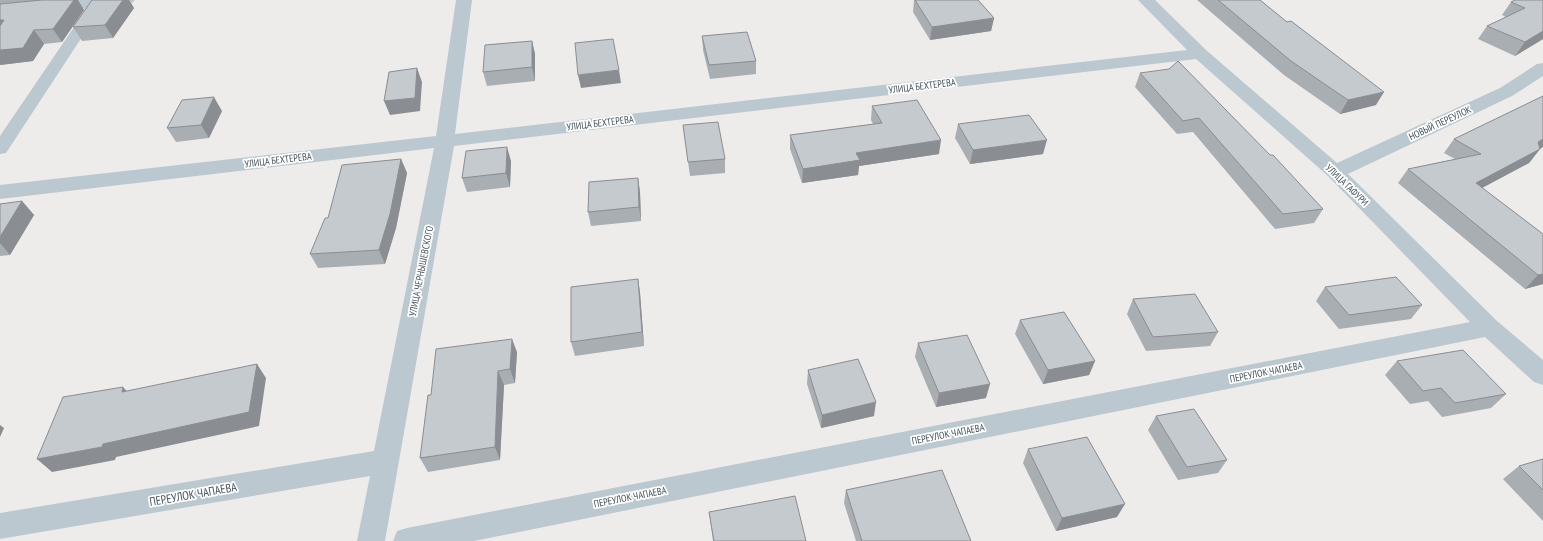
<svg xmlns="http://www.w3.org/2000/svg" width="1543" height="541" font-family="'PT Sans Narrow',sans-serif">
<rect width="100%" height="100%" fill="#eeebeb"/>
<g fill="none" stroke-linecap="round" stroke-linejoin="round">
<path fill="#bbc8cf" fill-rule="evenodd" d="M 92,7 L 97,8 L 99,11 L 6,153 L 0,154 L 0,136 L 87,8 Z"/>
<path fill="#bbc8cf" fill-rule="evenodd" d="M 74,0 L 135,0 L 132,3 L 127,5 L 0,16 L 0,6 Z
M 456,0 L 472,0 L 455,134 L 1187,50 L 1138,0 L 1155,0 L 1206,50 L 1337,163 L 1500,88 L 1537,64 L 1543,63 L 1543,76 L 1512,96 L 1348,174 L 1497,321 L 1543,360 L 1543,385 L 1534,382 L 1485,337 L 474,541 L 393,541 L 397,531 L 407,528 L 1470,322 L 1328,176 L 1196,59 L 454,146 L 385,541 L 357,541 L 370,476 L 0,539 L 0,513 L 374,451 L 434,148 L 0,199 L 0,185 L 436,136 Z"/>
</g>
<path fill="#a9aeb2" d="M 0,0 L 78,0 L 84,10 L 62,42 L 44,44 L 33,61 L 0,65 Z
M 92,0 L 129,0 L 134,8 L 113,38 L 82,41 L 73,27 Z
M 914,0 L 978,0 L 994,18 L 991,31 L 930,40 L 913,12 Z
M 1197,0 L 1260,0 L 1287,22 L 1376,105 L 1340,114 L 1284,75 Z
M 1543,0 L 1543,39 L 1515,56 L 1478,39 L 1487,26 L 1506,17 L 1502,15 L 1511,2 Z
M 702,36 L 756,61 L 756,74 L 710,79 L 703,50 Z
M 532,41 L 535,54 L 535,81 L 487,86 L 483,72 Z
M 1140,73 L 1270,155 L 1323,209 L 1314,223 L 1275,229 L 1193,132 L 1177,134 L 1135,87 Z
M 1528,104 L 1540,149 L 1529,163 L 1482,188 L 1543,234 L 1543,284 L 1525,289 L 1398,183 L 1408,169 L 1455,159 L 1444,153 L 1454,139 Z
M 872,106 L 939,154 L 859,166 L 858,175 L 802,183 L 790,149 L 790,135 L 873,124 L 871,120 Z
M 222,111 L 209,138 L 176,142 L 167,128 Z
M 958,124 L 1043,154 L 970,164 L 955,138 Z
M 683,125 L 725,159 L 725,173 L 690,176 Z
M 401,159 L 407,173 L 396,228 L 385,264 L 318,268 L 310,254 L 328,218 Z
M 511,161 L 510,187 L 467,192 L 462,178 Z
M 638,178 L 640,192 L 641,221 L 591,226 L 588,212 Z
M 22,201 L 34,215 L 10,255 L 0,256 L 0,204 Z
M 638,279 L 640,293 L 644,346 L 575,356 L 571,342 Z
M 1325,287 L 1422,305 L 1411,319 L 1339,329 L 1316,301 Z
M 1133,299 L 1218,332 L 1210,346 L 1146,351 L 1127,314 Z
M 1020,320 L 1095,361 L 1089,375 L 1043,384 L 1015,334 Z
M 918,343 L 986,398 L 936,407 L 915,357 Z
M 517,352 L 515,383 L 504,385 L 500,460 L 428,472 L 420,458 L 431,395 Z
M 1397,361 L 1506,394 L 1491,408 L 1442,417 L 1428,401 L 1410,404 L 1385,375 Z
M 808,370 L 874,416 L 821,428 L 807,384 Z
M 1156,416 L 1227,460 L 1218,473 L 1178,480 L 1148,430 Z
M 1028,449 L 1117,517 L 1056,531 L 1023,463 Z
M 1543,459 L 1543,521 L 1503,479 L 1519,466 Z
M 846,490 L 971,541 L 856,541 L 844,503 Z
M 709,512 L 806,541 L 713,541 Z"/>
<path fill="#8a8d91" d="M 74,0 L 78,0 L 84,10 L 62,42 L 53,29 Z
M 123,0 L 129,0 L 134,8 L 113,38 L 105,25 Z
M 994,18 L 991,31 L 930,40 L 932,27 Z
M 0,20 L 4,20 L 0,35 Z
M 34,30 L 44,44 L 33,61 L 0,65 L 0,50 Z
M 1543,31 L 1543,39 L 1515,56 L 1525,42 Z
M 532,41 L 535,54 L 535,81 L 532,67 Z
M 417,68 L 422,82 L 420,111 L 390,115 L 384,101 Z
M 619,70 L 621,83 L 581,88 L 578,75 Z
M 1384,92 L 1376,105 L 1340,114 L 1348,100 Z
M 214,97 L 222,111 L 209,138 L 201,125 Z
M 1543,139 L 1543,147 L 1540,149 L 1529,163 L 1465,197 L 1476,183 Z
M 941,140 L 939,154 L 859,166 L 858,175 L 802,183 L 803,169 L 856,153 Z
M 1047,140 L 1043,154 L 970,164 L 973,150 Z
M 507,147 L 511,161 L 510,187 L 506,173 Z
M 401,159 L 407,173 L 396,228 L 385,264 L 379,250 Z
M 638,178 L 640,192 L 641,221 L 639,207 Z
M 22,201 L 34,215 L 10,255 L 0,243 L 0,237 Z
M 1543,274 L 1543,284 L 1525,289 L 1538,275 Z
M 638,279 L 640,293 L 644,346 L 642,332 Z
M 512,339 L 517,352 L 515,383 L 510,369 Z
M 1095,361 L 1089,375 L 1043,384 L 1048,370 Z
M 257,364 L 266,378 L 259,426 L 116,457 L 115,460 L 52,472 L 37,459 L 103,444 Z
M 498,371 L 504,385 L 500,460 L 495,447 Z
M 990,384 L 986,398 L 936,407 L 939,393 Z
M 123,387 L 136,401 L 122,392 Z
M 876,402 L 874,416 L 821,428 L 822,415 Z
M 0,425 L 4,428 L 0,437 Z
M 1125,504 L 1117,517 L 1056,531 L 1062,518 Z"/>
<path fill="#c5cacf" stroke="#8a8d91" d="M 42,0 L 74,0 L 53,29 L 34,30 L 23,48 L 0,50 L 0,26 L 4,20 L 0,20 L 0,4 Z
M 92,0 L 123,0 L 105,25 L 73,27 Z
M 915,0 L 978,0 L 994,18 L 932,27 Z
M 1218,0 L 1260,0 L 1287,22 L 1291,21 L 1384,92 L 1348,100 L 1291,61 Z
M 1515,0 L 1543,0 L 1543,31 L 1525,42 L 1487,26 L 1525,8 L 1511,2 Z
M 747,32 L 756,61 L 709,65 L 702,36 Z
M 613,39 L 619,70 L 578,75 L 575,43 Z
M 532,41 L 532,67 L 483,72 L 485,45 Z
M 1178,61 L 1270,155 L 1273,155 L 1323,209 L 1283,214 L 1199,118 L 1183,121 L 1140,73 L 1169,69 Z
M 417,68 L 415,98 L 384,101 L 389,72 Z
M 1543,96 L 1543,139 L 1538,142 L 1540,149 L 1476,183 L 1543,234 L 1543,274 L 1538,275 L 1408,169 L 1481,154 L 1454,139 Z
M 214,97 L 201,125 L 167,128 L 182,100 Z
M 917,100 L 941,140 L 856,153 L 860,160 L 803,169 L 790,135 L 882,123 L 872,106 Z
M 1029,115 L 1047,140 L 973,150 L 958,124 Z
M 718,122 L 725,159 L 688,162 L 683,125 Z
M 507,147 L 506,173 L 462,178 L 466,151 Z
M 401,159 L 390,214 L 379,250 L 310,254 L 325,218 L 328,218 L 342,165 Z
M 638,178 L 639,207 L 588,212 L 589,182 Z
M 22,201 L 0,237 L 0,204 Z
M 1396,277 L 1422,305 L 1349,315 L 1325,287 Z
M 638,279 L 642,332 L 571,342 L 571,287 Z
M 1195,294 L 1218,332 L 1153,337 L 1133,299 Z
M 1064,312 L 1095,361 L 1048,370 L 1020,320 Z
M 967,335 L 990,384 L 939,393 L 918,343 Z
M 512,339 L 510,369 L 498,371 L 495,447 L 420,458 L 428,395 L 431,395 L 436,349 Z
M 1463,350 L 1506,394 L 1455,403 L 1441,388 L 1423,391 L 1397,361 Z
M 858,359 L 876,402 L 822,415 L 808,370 Z
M 257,364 L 249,412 L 103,444 L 102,447 L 37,459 L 63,397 L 123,387 L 122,392 Z
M 1194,409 L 1227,460 L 1187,467 L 1156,416 Z
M 1087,437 L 1125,504 L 1062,518 L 1028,449 Z
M 1543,459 L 1543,490 L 1519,466 Z
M 942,470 L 971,541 L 862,541 L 846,490 Z
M 795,496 L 806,541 L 714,541 L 709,512 Z"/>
<g text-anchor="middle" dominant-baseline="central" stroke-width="3.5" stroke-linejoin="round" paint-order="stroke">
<g font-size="10" fill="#435159" stroke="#fff">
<text transform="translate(922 86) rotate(-7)">УЛИЦА БЕХТЕРЕВА</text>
<text transform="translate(600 123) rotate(-7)">УЛИЦА БЕХТЕРЕВА</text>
<text transform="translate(1440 123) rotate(-25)">НОВЫЙ ПЕРЕУЛОК</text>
<text transform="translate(278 160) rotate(-7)">УЛИЦА БЕХТЕРЕВА</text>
<text transform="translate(1347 185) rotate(44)">УЛИЦА ГАФУРИ</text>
<text transform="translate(421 271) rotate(-79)">УЛИЦА ЧЕРНЫШЕВСКОГО</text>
<text transform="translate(1266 372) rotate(-11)">ПЕРЕУЛОК ЧАПАЕВА</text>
<text transform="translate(948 434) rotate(-11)">ПЕРЕУЛОК ЧАПАЕВА</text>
<text transform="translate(630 497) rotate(-11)">ПЕРЕУЛОК ЧАПАЕВА</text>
</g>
<g font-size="12" fill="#435159" stroke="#fff">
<text transform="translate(193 494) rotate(-10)">ПЕРЕУЛОК ЧАПАЕВА</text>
</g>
</g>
</svg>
